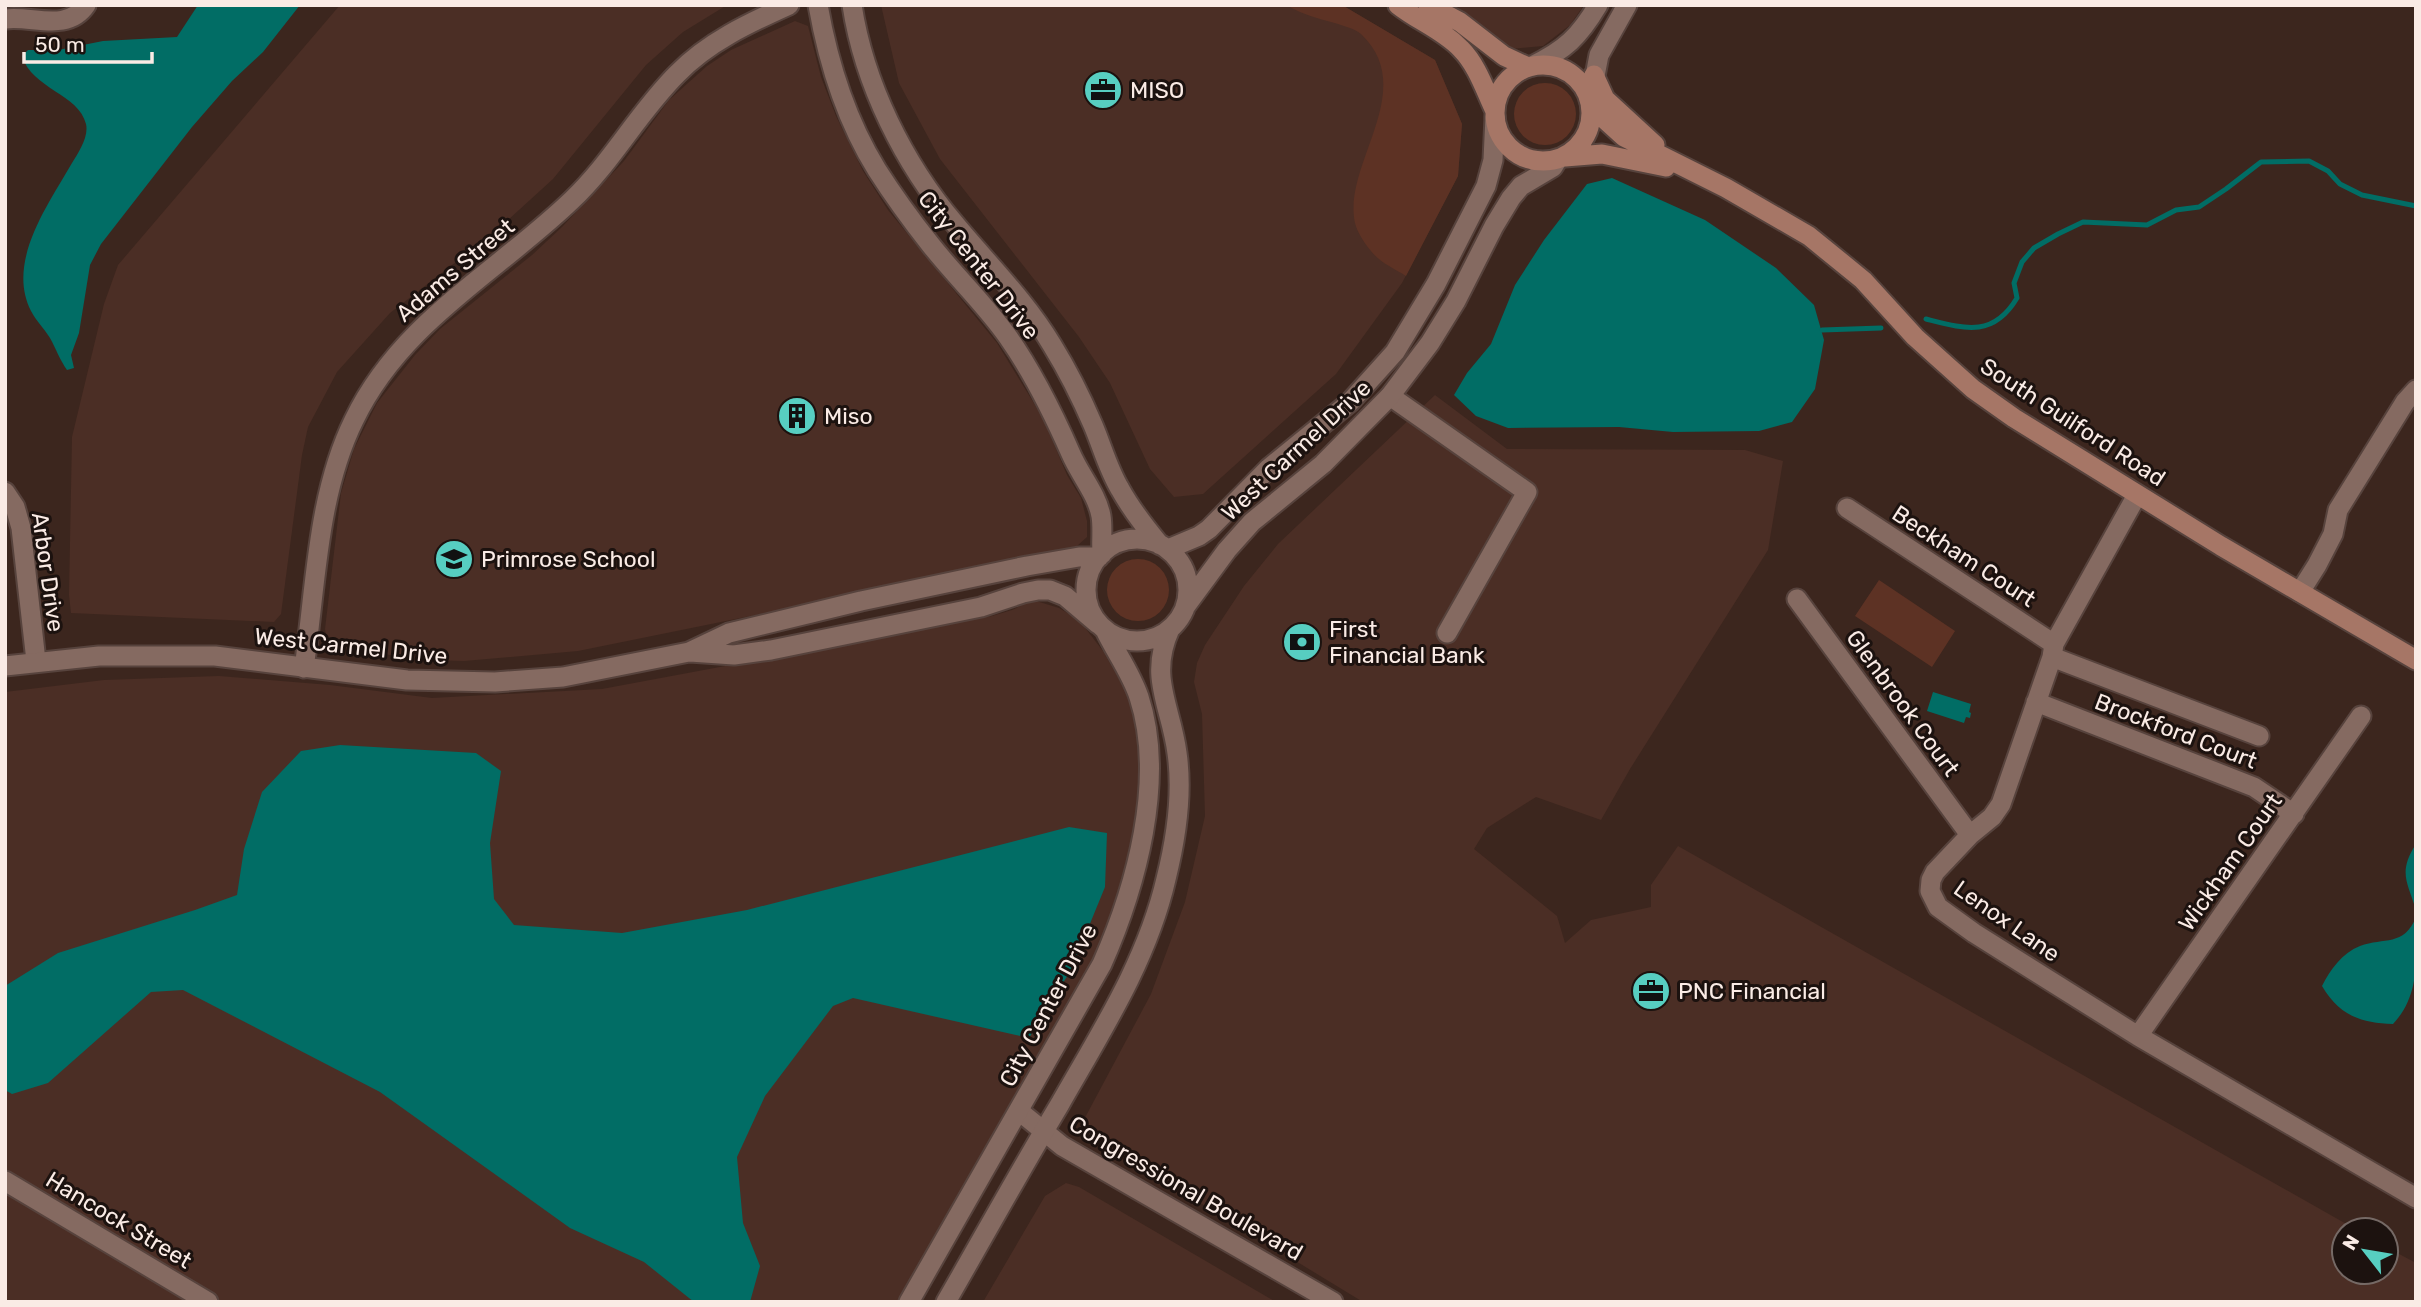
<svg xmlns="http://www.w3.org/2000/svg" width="2421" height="1307" font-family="Rubik,sans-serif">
<rect width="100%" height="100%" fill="#3c261e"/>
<path fill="#4b2e25" d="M 340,5 L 727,5 L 683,32 L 646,65 L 553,179 L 496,231 L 390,313 L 337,372 L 308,427 L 302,455 L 281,614 L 274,622 L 71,613 L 69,595 L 72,437 L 104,304 L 118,265 Z
M 881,5 L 1342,5 L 1435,60 L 1462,124 L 1458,176 L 1402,283 L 1336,374 L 1203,494 L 1174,497 L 1150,469 L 1110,383 L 1079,337 L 940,159 L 899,83 Z
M 1442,5 L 1584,5 L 1570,25 L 1543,46 L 1511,49 Z
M 795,21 L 808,26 L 821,77 L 836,116 L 863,171 L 888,210 L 997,343 L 1043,418 L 1067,475 L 1081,498 L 1087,521 L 1087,537 L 1077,546 L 971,571 L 578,651 L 464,661 L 434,660 L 331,648 L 328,645 L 325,629 L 341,493 L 354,449 L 377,403 L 415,355 L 440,329 L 532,255 L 562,227 L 624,161 L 669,100 L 707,66 L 731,50 Z
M 1435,395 L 1507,449 L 1745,450 L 1783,461 L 1768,550 L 1630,769 L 1601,820 L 1536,797 L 1487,828 L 1474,849 L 1557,916 L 1565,943 L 1591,920 L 1651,907 L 1651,885 L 1678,846 L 2357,1230 L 2344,1230 L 2344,1272 L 2386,1272 L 2386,1247 L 2416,1263 L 2416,1302 L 1363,1302 L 1079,1129 L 1151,994 L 1185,902 L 1205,816 L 1202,714 L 1194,682 L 1197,663 L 1205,645 L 1244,586 L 1278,544 Z
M 1033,600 L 1059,608 L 1079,620 L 1103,651 L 1130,698 L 1141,727 L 1142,785 L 1126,875 L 1096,959 L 902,1302 L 5,1302 L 5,692 L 104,680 L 219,676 L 330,685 L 432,698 L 602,689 L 992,616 L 1012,610 Z
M 1066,1183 L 1079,1187 L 1276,1302 L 983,1302 L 1045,1196 Z"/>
<path fill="#5d3224" d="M 1287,5 L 1342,5 L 1435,60 L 1462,124 L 1458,176 L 1406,276 C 1395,269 1379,262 1371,251 C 1365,244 1357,232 1355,223 C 1342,164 1420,90 1361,34 C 1351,24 1306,19 1287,5 Z
M1514 114a31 31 0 1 1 62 0a31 31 0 1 1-62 0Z
M1107 590a31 31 0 1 1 62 0a31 31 0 1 1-62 0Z
M 1879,580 L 1955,631 L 1932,667 L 1855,616 Z"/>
<path fill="#016d65" d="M 198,5 L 300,5 L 263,52 L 232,81 L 192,127 L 101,244 L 90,265 L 79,333 L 71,355 L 74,368 L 67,370 C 60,360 56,349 50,338 C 44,328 36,321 31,311 C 6,262 48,205 72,163 C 78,153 89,137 86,124 C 79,94 32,89 22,56 L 28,50 L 58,50 L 103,41 L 177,37 Z
M 1612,178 L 1705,220 L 1776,268 L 1814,305 L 1824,340 L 1815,389 L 1792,422 L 1759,431 L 1673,432 L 1619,427 L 1508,428 L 1476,416 L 1454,395 L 1467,373 L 1491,344 L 1515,285 L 1544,240 L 1587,184 Z
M 1933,692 L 1971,704 L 1969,712 L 1971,713 L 1970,718 L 1966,717 L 1964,723 L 1927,711 Z
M 340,745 L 476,753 L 501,771 L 490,843 L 494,899 L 514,925 L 622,933 L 747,910 L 1069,827 L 1107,833 L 1105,887 L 1071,970 L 1029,1038 L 853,998 L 833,1006 L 765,1096 L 737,1157 L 743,1223 L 760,1266 L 750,1302 L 694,1302 L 644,1262 L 570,1228 L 380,1092 L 183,990 L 151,992 L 48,1083 L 12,1094 L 5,1090 L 5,986 L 58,953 L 195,910 L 237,895 L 244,849 L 262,792 L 301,751 Z
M 2416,844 L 2416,910 C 2407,881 2398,872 2416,844 Z
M 2416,917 C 2416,957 2421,994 2393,1024 C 2360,1023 2339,1015 2322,986 C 2330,970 2342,953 2360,946 C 2384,937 2404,947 2416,917 Z"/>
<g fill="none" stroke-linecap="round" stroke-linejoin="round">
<path stroke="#016d65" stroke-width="5" d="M 1926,319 C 1965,329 1993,338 2017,298 L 2014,283 L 2022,262 L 2034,248 L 2058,234 L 2083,222 L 2147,225 L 2176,210 L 2199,207 L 2226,189 L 2261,162 L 2309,161 L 2328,171 L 2340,184 L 2362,195 L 2416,206
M 1822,330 L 1881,328"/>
<defs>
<path id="minor" d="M 5,19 C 32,15 67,33 86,5
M 1390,396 L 1527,492 L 1447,633
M 5,492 L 15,507 L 21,528 L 36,661
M 2137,495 L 2054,644 L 2052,657 L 2001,804 L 1992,817 L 1970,835 L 1935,872 L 1931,880 L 1930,891 L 1938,907 L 1974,933 L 2138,1036 L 2416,1198
M 1847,508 L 2054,644
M 2300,592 L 2317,565 L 2333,534 L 2338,510 L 2405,402 L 2416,390
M 1797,599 L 1970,835
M 2052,657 L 2259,736
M 304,668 C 316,586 317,495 354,420 C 401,322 496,273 572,200 C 612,162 638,113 677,74 C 708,42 749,23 789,5
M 2036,702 L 2254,787 L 2294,814
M 2138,1036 L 2361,716
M 1019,1111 L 1062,1146 L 1333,1302
M 5,1181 L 208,1302"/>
<path id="tertiary" d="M 818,5 C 828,62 846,120 877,170 C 893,195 911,220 930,244 C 955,276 985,304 1008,337 C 1034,374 1053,413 1071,454 C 1080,475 1097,494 1101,516 C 1103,528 1101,542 1102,554
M 852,5 C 864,84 904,164 955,224 C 988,264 1025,300 1052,345 C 1068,371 1081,397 1093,425 C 1102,446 1108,469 1120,489 C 1131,509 1145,527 1160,545
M 1532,66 C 1565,50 1579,37 1598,5
M 1590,102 L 1599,55 L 1627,5
M1086 590a51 51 0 1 1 102 0a51 51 0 1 1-102 0Z
M 1168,549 L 1199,536 L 1209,529 L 1269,468 L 1350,402 L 1395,352 L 1436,284 L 1486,186 L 1493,160 L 1495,117
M 1185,607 L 1227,550 L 1252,522 L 1323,464 L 1390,396 L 1430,343 L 1456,301 L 1494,226 L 1511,198 L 1521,186 L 1553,167 L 1558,159
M 690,652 L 734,655 L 771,650 L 981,607 L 1023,593 L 1038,590 L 1050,590 L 1065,596 L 1098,624
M 5,666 L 99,656 L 215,656 L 407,680 L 495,682 L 563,677 L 689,652 L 729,633 L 861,601 L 1027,566 L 1079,557 L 1099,557
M 909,1302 L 1102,964 C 1136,887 1166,780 1139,697 C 1131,673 1116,653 1105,630
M 946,1302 C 984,1236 1021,1169 1060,1104 C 1101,1032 1147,961 1166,879 C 1176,839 1183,794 1177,753 C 1171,706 1148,677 1170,629"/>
<path id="secondary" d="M 1398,5 C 1418,21 1443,30 1461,49 C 1477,65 1485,90 1495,111
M 1428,5 L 1460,22 L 1504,56 L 1528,67
M1495 113a48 48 0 1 1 96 0a48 48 0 1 1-96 0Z
M 1594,75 L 1605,99 L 1655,145
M 1591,107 L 1624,137 L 1726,188 L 1809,236 L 1863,280 L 1915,337 L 1973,389 L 2014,418 L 2221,546 L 2416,660
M 1565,157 L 1602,154 L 1666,167"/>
</defs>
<use href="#minor" stroke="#57433d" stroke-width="23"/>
<use href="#tertiary" stroke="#57433d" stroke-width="23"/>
<use href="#secondary" stroke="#57433d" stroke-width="23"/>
<use href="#minor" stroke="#856a61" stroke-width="19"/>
<use href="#tertiary" stroke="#856a61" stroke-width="19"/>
<use href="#secondary" stroke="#a67666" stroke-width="19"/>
</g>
<defs>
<symbol id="office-disc" viewBox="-11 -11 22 22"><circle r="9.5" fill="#57cec1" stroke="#1c120f"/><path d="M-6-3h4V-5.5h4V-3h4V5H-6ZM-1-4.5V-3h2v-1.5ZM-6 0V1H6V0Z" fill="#111"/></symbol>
<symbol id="building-disc" viewBox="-11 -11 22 22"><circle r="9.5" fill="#57cec1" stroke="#1c120f"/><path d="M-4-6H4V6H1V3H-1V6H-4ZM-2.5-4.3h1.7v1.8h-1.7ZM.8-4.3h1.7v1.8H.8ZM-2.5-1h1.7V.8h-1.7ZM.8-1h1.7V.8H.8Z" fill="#111"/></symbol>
<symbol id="school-disc" viewBox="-11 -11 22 22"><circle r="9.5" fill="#57cec1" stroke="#1c120f"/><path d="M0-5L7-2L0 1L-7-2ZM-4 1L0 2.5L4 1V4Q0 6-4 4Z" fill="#111"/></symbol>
<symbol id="bank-disc" viewBox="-11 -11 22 22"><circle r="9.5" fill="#57cec1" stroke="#1c120f"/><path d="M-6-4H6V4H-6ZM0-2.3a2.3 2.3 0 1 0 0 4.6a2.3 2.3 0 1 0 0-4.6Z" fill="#111"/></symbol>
</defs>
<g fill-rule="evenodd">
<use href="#office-disc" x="1081" y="68" width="44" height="44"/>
<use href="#building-disc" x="775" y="394" width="44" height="44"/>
<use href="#school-disc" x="432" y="537" width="44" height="44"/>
<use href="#bank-disc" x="1280" y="620" width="44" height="44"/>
<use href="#office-disc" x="1629" y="969" width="44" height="44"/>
</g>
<g text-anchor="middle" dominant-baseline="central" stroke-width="6" stroke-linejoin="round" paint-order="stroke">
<g font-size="23" fill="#faebe5" stroke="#1c120f" text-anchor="start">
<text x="1130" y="90">MISO</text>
<text x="824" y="416">Miso</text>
<text x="481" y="559">Primrose School</text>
<text x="1329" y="629">First<tspan x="1329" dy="26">Financial Bank</tspan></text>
<text x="1678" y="991">PNC Financial</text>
</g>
<g font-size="23" fill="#faebe5" stroke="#1c120f">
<text transform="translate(979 265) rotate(52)">City Center Drive</text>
<text transform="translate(455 270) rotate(-40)">Adams Street</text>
<text transform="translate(2073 422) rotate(33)">South Guilford Road</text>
<text transform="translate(1296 450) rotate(-43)">West Carmel Drive</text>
<text transform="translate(1964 556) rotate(33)">Beckham Court</text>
<text transform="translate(48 572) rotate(82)">Arbor Drive</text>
<text transform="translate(351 646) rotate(6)">West Carmel Drive</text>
<text transform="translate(1903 703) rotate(54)">Glenbrook Court</text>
<text transform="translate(2176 731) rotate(21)">Brockford Court</text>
<text transform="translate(2230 862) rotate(-55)">Wickham Court</text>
<text transform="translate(2007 921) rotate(35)">Lenox Lane</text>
<text transform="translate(1048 1005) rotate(-62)">City Center Drive</text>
<text transform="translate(1186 1188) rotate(30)">Congressional Boulevard</text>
<text transform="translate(119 1220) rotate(31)">Hancock Street</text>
</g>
</g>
<rect width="2421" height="1307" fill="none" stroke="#faebe5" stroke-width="14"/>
<g transform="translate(2365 1251) rotate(301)"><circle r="33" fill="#1c120f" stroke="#756965" stroke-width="2"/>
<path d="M0-5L12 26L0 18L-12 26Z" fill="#57cec1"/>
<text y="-10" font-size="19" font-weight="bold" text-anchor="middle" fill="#faebe5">N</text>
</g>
<path d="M24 52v10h128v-10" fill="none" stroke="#faebe5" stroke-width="3.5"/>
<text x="35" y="52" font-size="21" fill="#faebe5" stroke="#1c120f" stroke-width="5" paint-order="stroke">50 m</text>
</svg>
